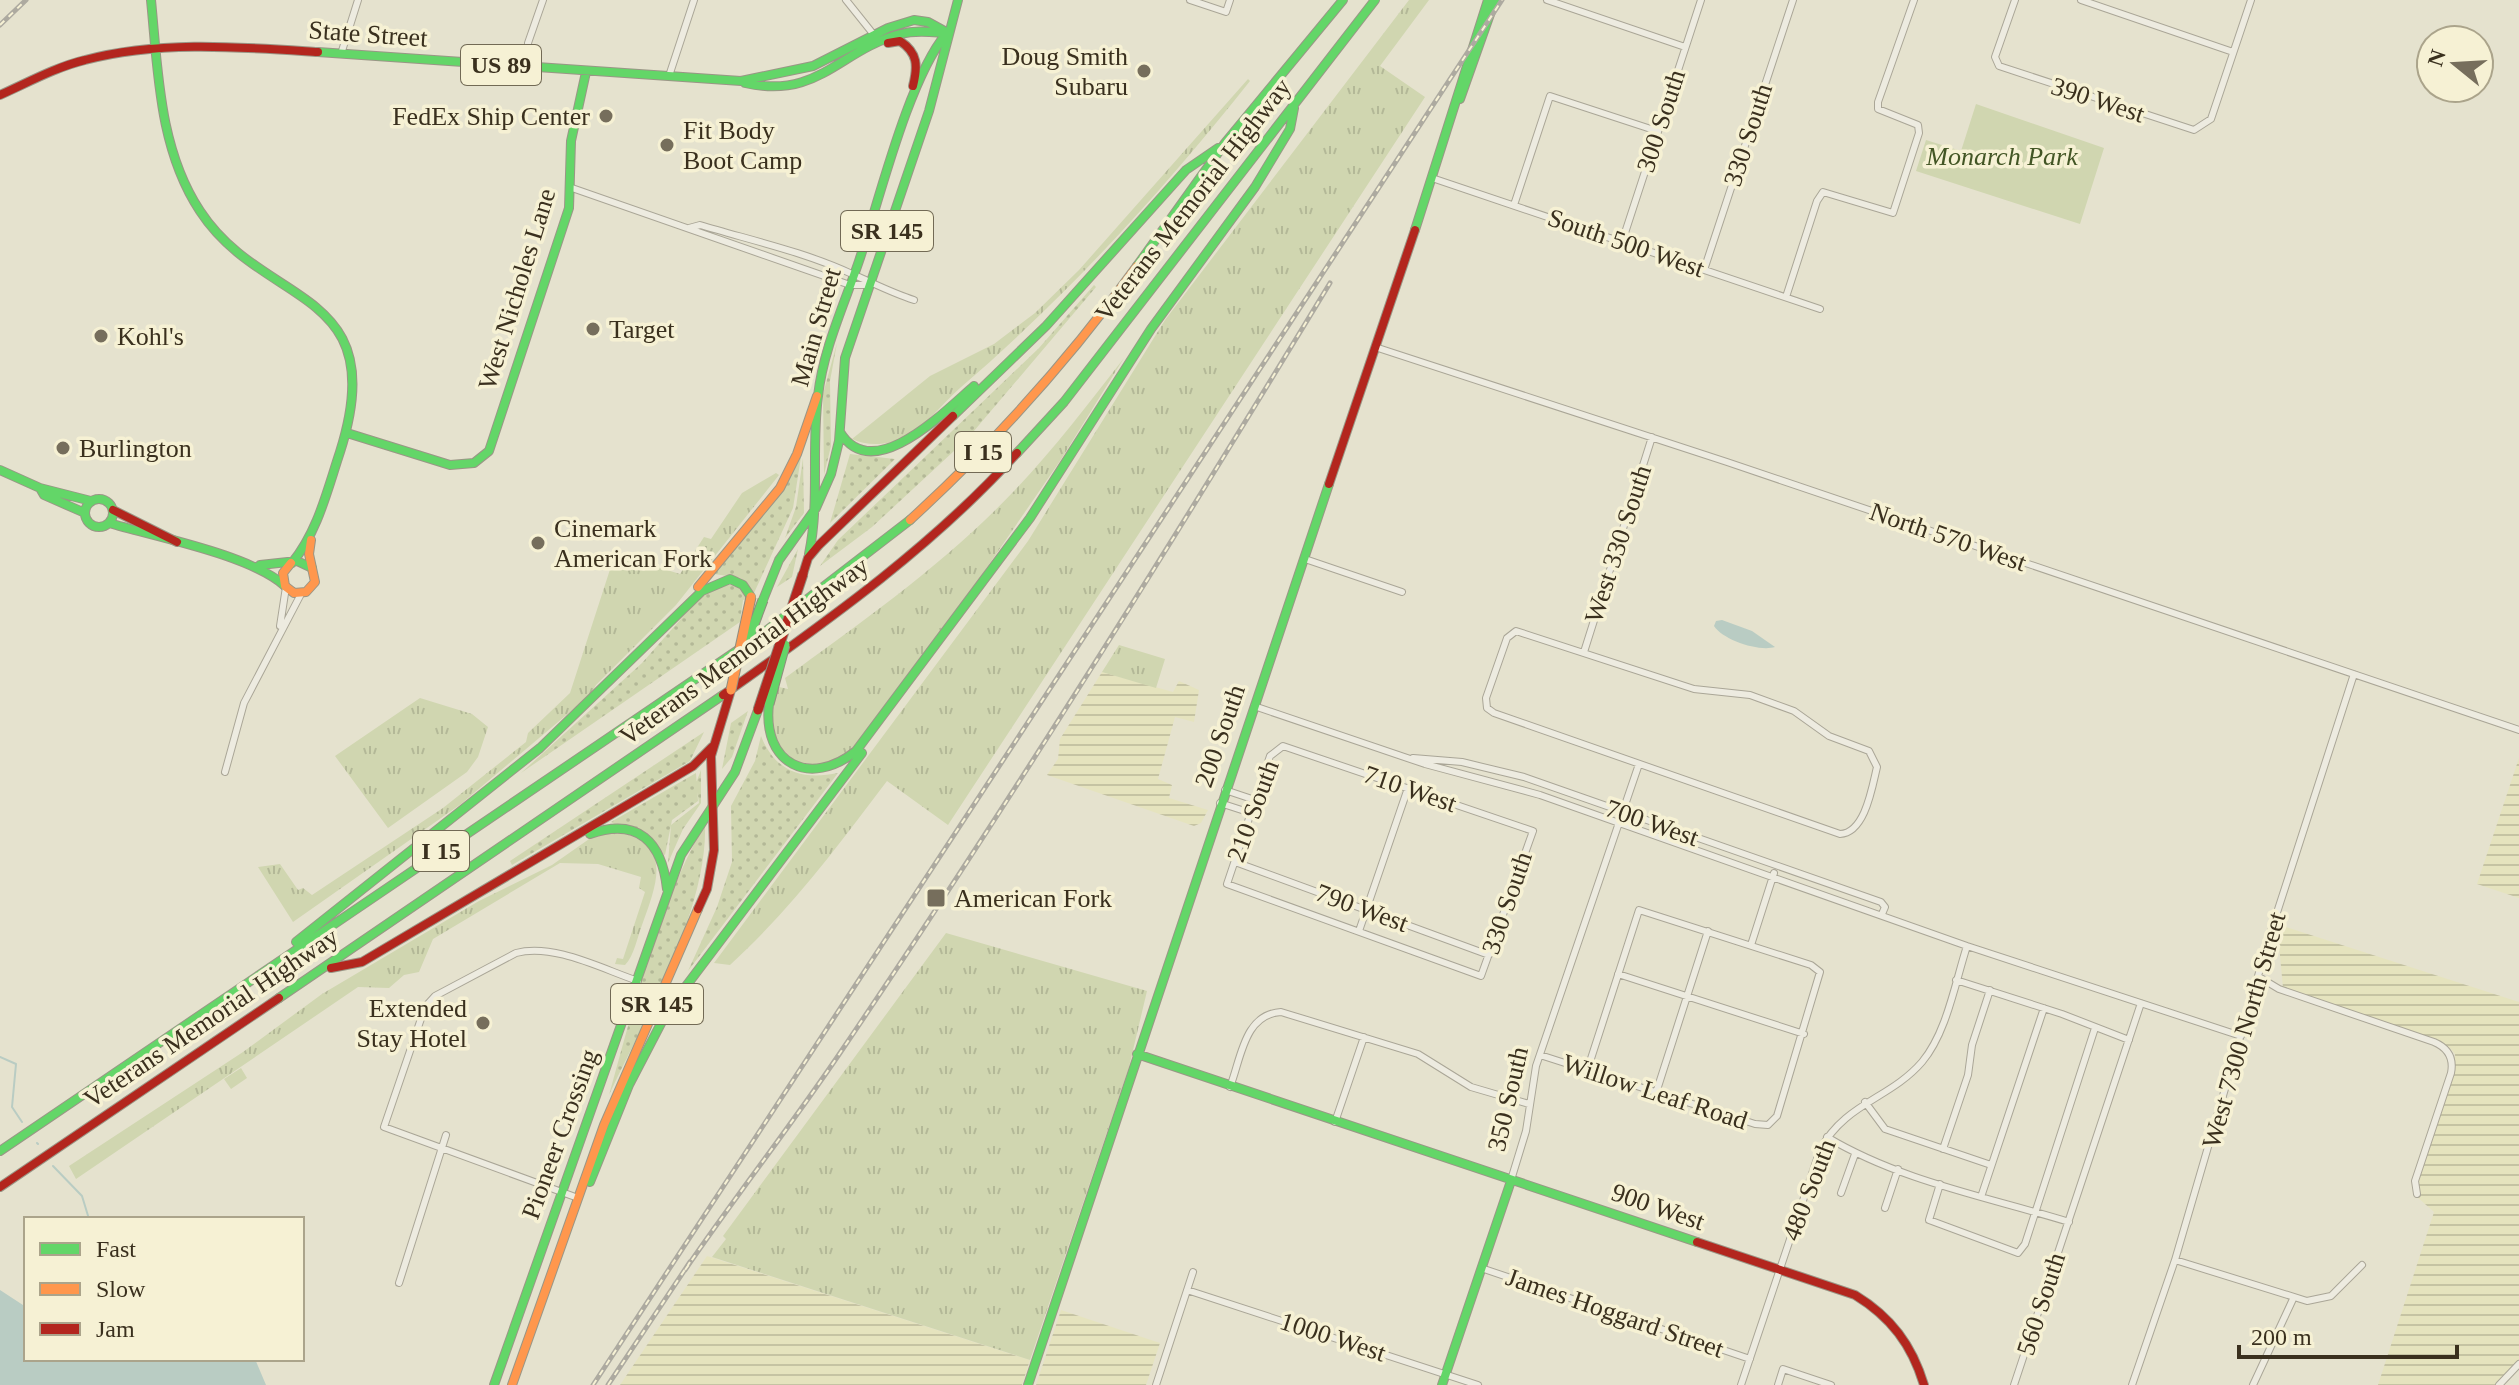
<svg xmlns="http://www.w3.org/2000/svg" width="2519" height="1385" font-family="'Times New Roman',serif">
<defs>
<pattern id="farmland-rules" width="6" height="5" patternUnits="userSpaceOnUse" patternTransform="scale(2)"><rect width="6" height="5" fill="#e5e3be"/><path d="M0 2.5h6" fill="none" stroke="#c5c3a3"/></pattern>
<pattern id="grass-tufts" width="24" height="20" patternUnits="userSpaceOnUse" patternTransform="scale(2)"><rect width="24" height="20" fill="#d0d6b0"/><path d="M3 7l-1-3M5 7V3M7 7l1-3M15 17l-1-3M17 17v-4M19 17l1-3" fill="none" stroke="#b3b897"/></pattern>
<pattern id="garden-dots" width="8" height="8" patternUnits="userSpaceOnUse" patternTransform="scale(2)"><rect width="8" height="8" fill="#d0d6b0"/><path d="M2 2h.1M6 6h.1" fill="none" stroke="#b3b897" stroke-width="1.8" stroke-linecap="round"/></pattern>
</defs>
<rect width="100%" height="100%" fill="#e5e2ce"/>
<path fill="url(#farmland-rules)" d="M 1102,672 L 1173,692 L 1179,681 L 1199,690 L 1194,722 L 1175,717 L 1158,779 L 1172,785 L 1169,798 L 1208,810 L 1201,823 L 1194,826 L 1047,775 L 1058,759 L 1060,739 Z
M 2519,758 L 2519,898 L 2477,884 Z
M 2277,924 L 2519,1002 L 2519,1363 L 2499,1385 L 2378,1385 L 2434,1212 L 2416,1196 L 2417,1184 L 2452,1079 L 2455,1054 L 2450,1048 L 2283,988 Z
M 707,1256 L 1030,1360 L 1022,1385 L 620,1385 Z
M 1061,1310 L 1160,1343 L 1146,1385 L 1036,1385 Z"/>
<path fill="url(#grass-tufts)" d="M 1409,0 L 1429,0 L 1380,66 L 1425,97 L 948,825 L 887,781 C 838,846 791,909 730,965 L 714,963 L 1028,541 L 1165,320 Z
M 1248,79 L 1250,81 C 1163,191 1066,297 960,388 C 943,403 925,427 905,437 C 890,445 868,447 852,439 L 930,376 L 994,344 L 1035,313 L 1079,270 Z
M 1124,358 L 1060,461 L 981,576 L 846,757 L 834,765 L 793,764 C 769,730 765,728 779,687 L 788,689 L 785,678 C 863,621 946,563 1015,490 C 1054,449 1089,403 1124,358 Z
M 776,473 L 779,475 L 676,605 L 596,685 L 590,695 L 461,804 L 293,922 L 258,867 L 280,864 L 298,890 L 303,888 L 312,895 L 443,808 L 526,742 L 528,733 L 570,693 L 615,554 L 680,574 L 704,537 L 711,539 L 742,493 Z
M 1119,645 L 1165,659 L 1156,688 L 1102,672 Z
M 420,698 L 472,714 L 488,727 L 478,757 L 467,772 L 388,828 L 335,756 Z
M 612,831 C 674,841 658,881 642,925 C 637,938 634,956 625,965 L 615,964 L 617,958 L 623,959 L 645,892 L 639,888 L 641,877 L 598,864 L 560,863 L 433,939 L 419,972 L 404,975 L 389,988 L 358,987 L 76,1179 L 69,1166 L 243,1052 L 322,994 L 479,901 L 552,865 L 592,837 Z
M 946,933 L 1147,991 L 1129,1067 L 1030,1360 L 712,1257 L 726,1239 L 723,1236 Z"/>
<path fill="#d0d6b0" d="M 1976,104 L 2104,148 L 2080,224 L 1916,171 L 1926,140 L 1961,151 Z
M 241,1068 L 247,1078 L 231,1089 L 224,1079 Z"/>
<path fill="url(#garden-dots)" d="M 1094,285 L 1096,287 L 968,438 L 872,527 L 820,566 L 838,540 L 1039,348 Z
M 837,343 L 830,381 L 831,446 L 824,475 L 823,394 Z
M 850,454 L 895,459 L 830,523 Z
M 801,457 L 793,508 L 754,593 L 741,578 L 714,574 Z
M 803,458 L 804,513 L 785,538 L 796,507 Z
M 798,549 L 792,577 L 777,587 Z
M 726,583 L 741,589 L 747,599 L 743,600 L 740,622 L 521,773 L 642,663 L 702,595 Z
M 748,711 L 732,757 L 722,769 L 731,723 Z
M 704,732 L 690,761 L 512,865 L 510,861 Z
M 761,736 C 776,773 803,780 838,773 L 688,971 L 717,907 L 732,862 L 731,806 L 755,761 Z
M 701,770 L 701,803 L 683,829 L 668,863 L 671,825 L 699,803 L 696,783 Z
M 696,773 L 698,801 L 672,820 L 665,855 L 611,822 Z
M 705,824 C 708,909 645,1018 609,1095 C 634,1005 658,906 705,824 Z"/>
<path fill="#b9ccc3" d="M 1722,620 L 1752,631 L 1775,647 C 1759,652 1723,640 1714,626 L 1716,621 Z
M 0,1290 L 26,1307 L 26,1359 L 255,1359 L 266,1385 L 0,1385 Z"/>
<g fill="none" stroke-linecap="round" stroke-linejoin="round">
<path stroke="#b9ccc3" stroke-width="2" d="M 0,1057 L 16,1064 L 12,1107 L 22,1122
M 37,1143 L 38,1144
M 53,1166 L 82,1196 L 89,1219"/>
<defs>
<path id="street" d="M 846,0 L 874,35
M 1190,0 L 1226,12 L 1230,0
M 1547,0 L 1685,47
M 2015,0 L 1995,57 L 1999,66 L 2194,130 L 2211,119 L 2251,0
M 2081,0 L 2233,52
M 341,54 L 358,0
M 527,67 L 528,43 L 543,0
M 669,76 L 694,0
M 1432,178 L 1820,309
M 572,188 L 850,285 L 869,285
M 1514,205 L 1550,96 L 1657,131
M 689,228 L 700,225 C 750,240 805,252 852,274 C 873,283 892,293 914,300
M 1622,242 L 1701,0
M 1704,270 L 1793,0
M 1786,297 L 1817,201 L 1823,192 L 1893,213 L 1919,133 L 1918,125 L 1878,109 L 1878,102 L 1914,0
M 1375,347 L 1727,462 L 2519,730
M 1305,559 L 1402,592
M 280,626 L 286,587
M 1516,631 L 1694,689 L 1750,695 L 1794,711 L 1829,736 L 1869,751 L 1877,767 C 1872,788 1865,833 1840,834 L 1494,713 L 1487,708 L 1486,698 L 1507,638 Z
M 1584,652 L 1652,437
M 1254,706 L 1425,764 L 1540,795 L 1967,946 L 2241,1036
M 1283,746 L 1533,831 L 1481,976 L 1227,884 L 1270,756 Z
M 1413,758 L 1462,762 L 1524,777 L 1881,902 L 1885,907 L 1882,914
M 225,772 L 244,703 L 301,594
M 1225,790 L 1255,800
M 1220,803 L 1251,813
M 1235,862 L 1489,955
M 1359,931 L 1408,788
M 1751,945 L 1774,873
M 1618,974 L 1804,1034
M 2259,977 L 2279,989 L 2434,1042 C 2448,1048 2454,1058 2451,1073 L 2415,1181 L 2417,1194
M 1956,980 L 2062,1014 L 2129,1040
M 1540,1055 L 1755,1124 L 1768,1125 L 1777,1116 L 1820,972 L 1811,965 L 1639,910 L 1587,1071
M 1230,1087 C 1241,1059 1244,1014 1281,1012 L 1418,1054 L 1471,1087 L 1529,1104
M 1656,1093 L 1708,931
M 1865,1102 L 1885,1129 L 1991,1165
M 1335,1122 L 1364,1037
M 1827,1137 C 1900,1181 1988,1197 2069,1222
M 1943,1149 L 1968,1075 L 1972,1045 L 1990,990
M 1511,1180 L 1526,1131 L 1536,1066 L 1639,764
M 1940,1184 L 1929,1220 L 2018,1253 L 2025,1244 L 2095,1028
M 1841,1193 L 1855,1154
M 1981,1197 L 2044,1008
M 578,1198 L 384,1127 L 425,1007 L 435,996 L 516,953 C 554,943 602,969 638,981
M 1885,1208 L 1898,1169
M 2175,1260 L 2307,1301 L 2331,1296 L 2362,1265
M 1481,1268 L 1750,1359
M 399,1283 L 446,1135
M 1187,1290 L 1478,1385
M 1156,1385 L 1193,1272
M 1741,1385 L 1820,1150 C 1845,1103 1890,1099 1922,1062 C 1947,1032 1955,983 1967,946
M 1778,1385 L 1783,1369 L 1831,1385
M 2014,1385 L 2141,1003
M 2132,1385 L 2175,1260 L 2272,928 L 2354,674
M 2253,1385 L 2293,1299
M 2499,1385 L 2519,1364"/>
<path id="fast" d="M 151,0 C 158,71 159,149 200,211 C 264,309 393,285 340,452 C 327,491 318,531 292,563
M 318,52 L 741,81 L 813,66 L 888,28 L 914,20 L 928,22 L 948,33
M 745,83 C 819,100 840,49 901,34 C 915,30 930,32 944,33
M 1460,99 L 1495,0
M 1415,230 L 1488,0
M 1137,266 L 1225,143 L 1343,0
M 953,416 L 1046,326 L 1186,170 L 1218,148
M 840,432 C 873,487 947,409 974,386
M 347,433 L 450,465 L 474,463 L 489,451 L 569,208 L 571,141 L 586,72
M 1017,453 L 1064,402 L 1375,0
M 0,470 L 40,488 L 91,501
M 40,488 L 44,495 L 85,513
M85 513a14 14 0 1 1 28 0a14 14 0 1 1-28 0Z
M 109,523 C 156,537 251,555 285,586
M 809,554 C 820,501 811,449 818,396 C 823,350 844,305 859,261 C 879,201 908,80 946,34
M 260,565 L 297,561 L 312,568
M 763,600 L 779,560 L 816,508 L 831,474 L 839,441 L 845,358 L 929,111 L 958,0
M 769,704 C 762,764 810,788 856,751 L 1030,518 L 1151,329 L 1255,187 L 1290,129 L 1294,108
M 590,834 C 638,817 662,842 667,889
M 296,942 L 540,748 L 702,591 L 730,579 L 743,585 L 751,597
M 279,998 L 723,695
M 1137,1054 L 1697,1242
M 0,1151 L 766,631 L 910,520
M 590,1182 L 629,1085 L 668,1010 L 862,753
M 494,1385 L 681,855 L 735,772 L 758,710
M 1028,1385 L 1329,484
M 1442,1385 L 1511,1181"/>
<path id="slow" d="M 910,520 C 994,443 1070,359 1137,266
M 291,563 L 283,573 L 285,586 L 294,593 L 306,592 L 315,582 L 309,554 L 311,540
M 698,587 L 780,488 L 797,454 L 817,396
M 512,1385 L 604,1125 L 698,909"/>
<path id="jam" d="M 888,43 L 900,41 C 918,53 918,66 913,86
M 0,95 C 27,83 56,67 85,60 C 159,40 242,47 318,52
M 1329,484 L 1415,230
M 113,510 L 177,542
M 803,574 L 808,558 L 819,545 L 953,416
M 723,695 C 827,621 931,548 1017,453
M 698,909 L 707,889 L 714,850 L 711,756 L 731,690
M 331,968 L 362,962 L 693,766 L 712,747
M 0,1187 L 279,998
M 1697,1242 L 1855,1295 C 1891,1317 1912,1345 1924,1385"/>
</defs>
<use href="#street" stroke="#aaa697" stroke-width="8"/>
<use href="#fast" stroke="#9a9686" stroke-width="10"/>
<use href="#slow" stroke="#9a9686" stroke-width="10"/>
<use href="#jam" stroke="#9a9686" stroke-width="10"/>
<use href="#street" stroke="#edebe0" stroke-width="6"/>
<use href="#fast" stroke="#63d668" stroke-width="8"/>
<use href="#slow" stroke="#ff974d" stroke-width="8"/>
<use href="#jam" stroke="#b3261e" stroke-width="8"/>
<defs>
<path id="rail" d="M 0,25 L 26,0
M 685,1270 C 735,1197 790,1127 840,1053 C 1011,801 1172,543 1330,283
M 593,1385 L 1502,0
M 608,1385 L 690,1262"/>
</defs>
<use href="#rail" stroke="#adaaa0" stroke-width="5"/>
<use href="#rail" stroke="#f6f1d4" stroke-width="2" stroke-dasharray="6" stroke-linecap="butt"/>
<defs>
<path id="fast-bridge" d="M 749,638 L 763,600
M 769,704 L 785,645"/>
<path id="slow-bridge" d="M 731,690 L 751,597"/>
<path id="jam-bridge" d="M 758,710 L 803,574"/>
</defs>
<use href="#fast-bridge" stroke="#908c7e" stroke-width="11" stroke-linecap="butt"/>
<use href="#slow-bridge" stroke="#908c7e" stroke-width="11" stroke-linecap="butt"/>
<use href="#jam-bridge" stroke="#908c7e" stroke-width="11" stroke-linecap="butt"/>
<use href="#fast-bridge" stroke="#63d668" stroke-width="9"/>
<use href="#slow-bridge" stroke="#ff974d" stroke-width="9"/>
<use href="#jam-bridge" stroke="#b3261e" stroke-width="9"/>
</g>
<g fill="#766e5c" stroke="#f6f1d4" stroke-width="3">
<circle cx="1144" cy="71" r="8"/>
<circle cx="606" cy="116" r="8"/>
<circle cx="667" cy="145" r="8"/>
<circle cx="593" cy="329" r="8"/>
<circle cx="101" cy="336" r="8"/>
<circle cx="63" cy="448" r="8"/>
<circle cx="538" cy="543" r="8"/>
<rect x="926" y="888" width="20" height="20" rx="4"/>
<circle cx="483" cy="1023" r="8"/>
</g>
<g text-anchor="middle" dominant-baseline="central" stroke-width="7" stroke-linejoin="round" paint-order="stroke">
<g fill="#f6f1d4" stroke="#726a55" stroke-width="2">
<rect x="461" y="45" width="80" height="40" rx="6"/>
<rect x="841" y="211" width="92" height="40" rx="6"/>
<rect x="955" y="432" width="56" height="40" rx="6"/>
<rect x="413" y="831" width="56" height="40" rx="6"/>
<rect x="611" y="984" width="92" height="40" rx="6"/>
</g>
<g font-size="24" font-weight="bold" fill="#3a301e">
<text x="501" y="65">US 89</text>
<text x="887" y="231">SR 145</text>
<text x="983" y="452">I 15</text>
<text x="441" y="851">I 15</text>
<text x="657" y="1004">SR 145</text>
</g>
<g font-size="26" fill="#3a301e" stroke="#f6f1d4">
<text transform="translate(368 34) rotate(4)">State Street</text>
<text transform="translate(2098 100) rotate(18)">390 West</text>
<text transform="translate(1661 121) rotate(-72)">300 South</text>
<text transform="translate(1748 135) rotate(-72)">330 South</text>
<text transform="translate(1193 200) rotate(-52)">Veterans Memorial Highway</text>
<text transform="translate(1626 243) rotate(19)">South 500 West</text>
<text transform="translate(517 289) rotate(-73)">West Nicholes Lane</text>
<text transform="translate(816 327) rotate(-74)">Main Street</text>
<text transform="translate(1948 537) rotate(19)">North 570 West</text>
<text transform="translate(1618 544) rotate(-72)">West 330 South</text>
<text transform="translate(744 651) rotate(-36)">Veterans Memorial Highway</text>
<text transform="translate(1220 736) rotate(-71)">200 South</text>
<text transform="translate(1410 789) rotate(19)">710 West</text>
<text transform="translate(1253 811) rotate(-70)">210 South</text>
<text transform="translate(1652 823) rotate(19)">700 West</text>
<text transform="translate(1507 903) rotate(-71)">330 South</text>
<text transform="translate(1362 908) rotate(20)">790 West</text>
<text transform="translate(211 1018) rotate(-34)">Veterans Memorial Highway</text>
<text transform="translate(2244 1030) rotate(-74)">West 7300 North Street</text>
<text transform="translate(1655 1092) rotate(18)">Willow Leaf Road</text>
<text transform="translate(1508 1099) rotate(-77)">350 South</text>
<text transform="translate(560 1134) rotate(-70)">Pioneer Crossing</text>
<text transform="translate(1809 1190) rotate(-69)">480 South</text>
<text transform="translate(1658 1207) rotate(19)">900 West</text>
<text transform="translate(2041 1304) rotate(-72)">560 South</text>
<text transform="translate(1615 1313) rotate(19)">James Hoggard Street</text>
<text transform="translate(1333 1337) rotate(18)">1000 West</text>
</g>
<g font-size="26" fill="#3a301e" stroke="#f6f1d4" text-anchor="start">
<text x="1128" y="56" text-anchor="end">Doug Smith<tspan x="1128" dy="30">Subaru</tspan></text>
<text x="590" y="116" text-anchor="end">FedEx Ship Center</text>
<text x="683" y="130">Fit Body<tspan x="683" dy="30">Boot Camp</tspan></text>
<text x="609" y="329">Target</text>
<text x="117" y="336">Kohl's</text>
<text x="79" y="448">Burlington</text>
<text x="554" y="528">Cinemark<tspan x="554" dy="30">American Fork</tspan></text>
<text x="954" y="898">American Fork</text>
<text x="467" y="1008" text-anchor="end">Extended<tspan x="467" dy="30">Stay Hotel</tspan></text>
</g>
<g font-size="26" font-style="italic" fill="#435625" stroke="#f6f1d4">
<text x="2002" y="156">Monarch Park</text>
</g>
</g>
<rect x="24" y="1217" width="280" height="144" fill="#f6f1d4" stroke="#aba48b" stroke-width="2"/>
<rect x="40" y="1243" width="40" height="12" fill="#63d668" stroke="#aba48b" stroke-width="2"/>
<text x="96" y="1257" font-size="24" fill="#3a301e">Fast</text>
<rect x="40" y="1283" width="40" height="12" fill="#ff974d" stroke="#aba48b" stroke-width="2"/>
<text x="96" y="1297" font-size="24" fill="#3a301e">Slow</text>
<rect x="40" y="1323" width="40" height="12" fill="#b3261e" stroke="#aba48b" stroke-width="2"/>
<text x="96" y="1337" font-size="24" fill="#3a301e">Jam</text>
<g transform="translate(2455 64) rotate(288)"><circle r="38" fill="#f6f1d4" stroke="#aba48b" stroke-width="2"/>
<path d="M0-6L14 30L0 20L-14 30Z" fill="#766e5c"/>
<text y="-12" font-size="22" font-weight="bold" text-anchor="middle" fill="#3a301e">N</text>
</g>
<path d="M2239 1345v12h218v-12" fill="none" stroke="#3a301e" stroke-width="4"/>
<text x="2251" y="1345" font-size="24" fill="#3a301e" stroke="#f6f1d4" stroke-width="6" paint-order="stroke">200 m</text>
</svg>
